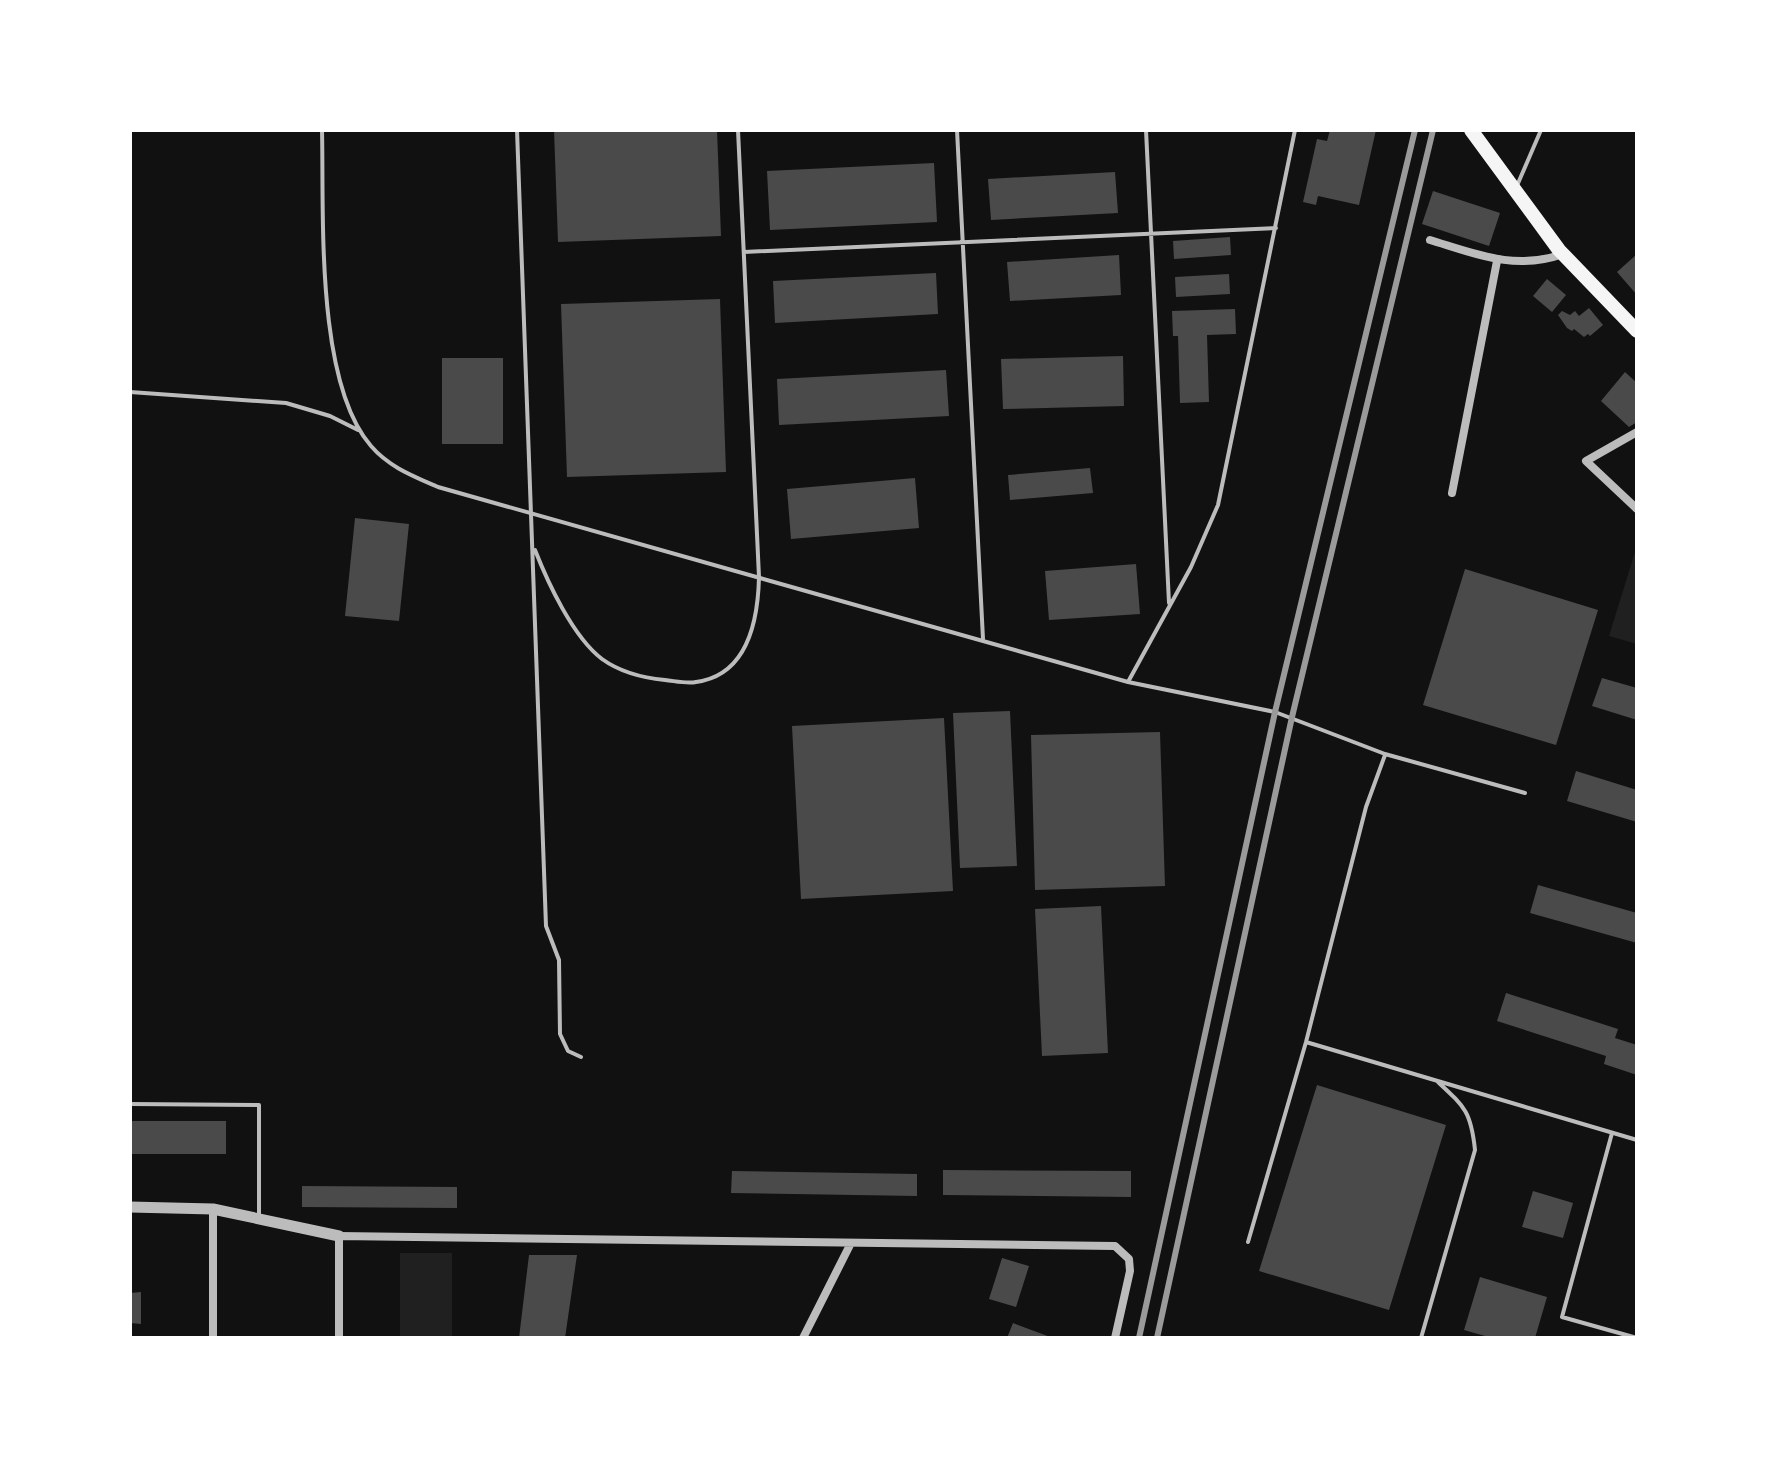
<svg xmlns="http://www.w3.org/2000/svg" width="1767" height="1468" font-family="'Asap Condensed',sans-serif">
<rect width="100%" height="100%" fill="#111"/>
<path fill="#202020" d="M 1635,552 L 1637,552 L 1637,644 L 1609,636 Z
M 400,1253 L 452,1253 L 452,1337 L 400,1336 Z"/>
<path fill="#4a4a4a" d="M 554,130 L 717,130 L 721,236 L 558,242 Z
M 1330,130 L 1376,130 L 1359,205 L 1318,196 L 1316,205 L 1303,202 L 1317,139 L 1327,141 Z
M 934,163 L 937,222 L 770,230 L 767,171 Z
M 1115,172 L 1118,213 L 991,220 L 988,179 Z
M 1433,191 L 1500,213 L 1489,246 L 1422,224 Z
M 1230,237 L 1231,255 L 1174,259 L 1173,241 Z
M 1637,254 L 1637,295 L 1617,272 Z
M 1119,255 L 1121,295 L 1010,301 L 1007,262 Z
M 936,273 L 938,314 L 775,323 L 773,281 Z
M 1229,274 L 1230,294 L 1176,297 L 1175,277 Z
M 1547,279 L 1566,295 L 1552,312 L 1533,296 Z
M 720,299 L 726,472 L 567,477 L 561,304 Z
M 1589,308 L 1603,325 L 1590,336 L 1588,334 L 1584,337 L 1574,329 L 1572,331 L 1567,328 L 1558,315 L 1562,311 L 1570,315 L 1575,311 L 1579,316 Z
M 1235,309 L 1236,334 L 1207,335 L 1209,402 L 1180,403 L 1178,336 L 1173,336 L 1172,311 Z
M 1123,356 L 1124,406 L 1003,409 L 1001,359 Z
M 442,358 L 503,358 L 503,444 L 442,444 Z
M 946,370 L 949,416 L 779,425 L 777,379 Z
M 1625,372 L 1637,383 L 1637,422 L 1629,427 L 1601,401 Z
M 1090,468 L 1093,493 L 1010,500 L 1008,475 Z
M 915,478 L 919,528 L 791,539 L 787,489 Z
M 355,518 L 409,524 L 399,621 L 345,616 Z
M 1136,564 L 1140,614 L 1049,620 L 1045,571 Z
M 1465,569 L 1598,610 L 1556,745 L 1423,705 Z
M 1602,678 L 1637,688 L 1637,720 L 1592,706 Z
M 1010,711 L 1017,866 L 960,868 L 953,713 Z
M 944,718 L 953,891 L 801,899 L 792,726 Z
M 1160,732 L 1165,886 L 1035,890 L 1031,735 Z
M 1576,771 L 1637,790 L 1637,822 L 1567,801 Z
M 1538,885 L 1637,913 L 1637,943 L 1530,913 Z
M 1101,906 L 1108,1053 L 1042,1056 L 1035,909 Z
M 1506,993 L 1618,1029 L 1615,1038 L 1637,1045 L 1637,1075 L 1604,1064 L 1606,1056 L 1497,1021 Z
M 1317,1085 L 1446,1125 L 1389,1310 L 1259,1271 Z
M 130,1121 L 226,1121 L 226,1154 L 130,1154 Z
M 943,1170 L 1131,1171 L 1131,1197 L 943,1195 Z
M 732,1171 L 917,1174 L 917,1196 L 731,1193 Z
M 302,1186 L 457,1187 L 457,1208 L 302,1207 Z
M 1533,1191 L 1573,1203 L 1563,1238 L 1522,1227 Z
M 529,1255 L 577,1255 L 565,1338 L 519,1338 Z
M 1002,1258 L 1029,1266 L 1016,1307 L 989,1299 Z
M 1480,1277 L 1547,1297 L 1535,1338 L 1492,1338 L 1464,1330 Z
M 141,1292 L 141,1324 L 130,1323 L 130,1293 Z
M 1013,1323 L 1053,1338 L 1007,1338 Z"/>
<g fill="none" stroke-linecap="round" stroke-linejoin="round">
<path stroke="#bcbcbc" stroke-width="4" d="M 322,130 C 324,213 315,382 371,446 C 389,467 413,476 438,487 L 1128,682 L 1275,712 L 1385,754 L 1525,793
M 517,130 L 546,926 L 559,960 L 560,1034 L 568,1051 L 581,1057
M 957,130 L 983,639
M 1146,130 L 1169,603
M 1516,188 L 1541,130
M 744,252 L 1276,228
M 130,392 L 286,403 L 330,416 L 358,430
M 535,550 C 548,583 573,637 602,659 C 620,672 644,678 665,680 C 675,681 687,684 696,682 C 748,675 758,620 759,577 L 738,130
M 1128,682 L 1191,567 L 1218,505 L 1295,130
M 1306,1042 L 1637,1140
M 130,1104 L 259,1105 L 259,1218
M 1612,1133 L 1562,1317 L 1637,1338
M 1248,1242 L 1306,1042 L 1366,807 L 1385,755
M 1421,1338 L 1475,1150 C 1471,1112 1465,1107 1438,1082"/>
<path stroke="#bcbcbc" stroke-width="8" d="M 1430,240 C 1476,254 1515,271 1563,254
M 1637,432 L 1586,461 L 1637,509
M 1452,493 L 1497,261
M 213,1209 L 213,1338
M 339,1338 L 339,1236 L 1115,1246 L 1129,1259 L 1130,1271 L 1115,1338
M 803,1338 L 851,1243"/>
<path stroke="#bcbcbc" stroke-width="11" d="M 130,1207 L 213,1209 L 339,1236"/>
<path stroke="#f5f5f5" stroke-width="14" d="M 1471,130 L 1559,250 L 1637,331"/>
<path stroke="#9a9a9a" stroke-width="6" d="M 1139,1338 L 1275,712 L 1415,130
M 1157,1338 L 1292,717 L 1433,130"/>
</g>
<rect width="1767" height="1468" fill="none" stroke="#ffffff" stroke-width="264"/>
</svg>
